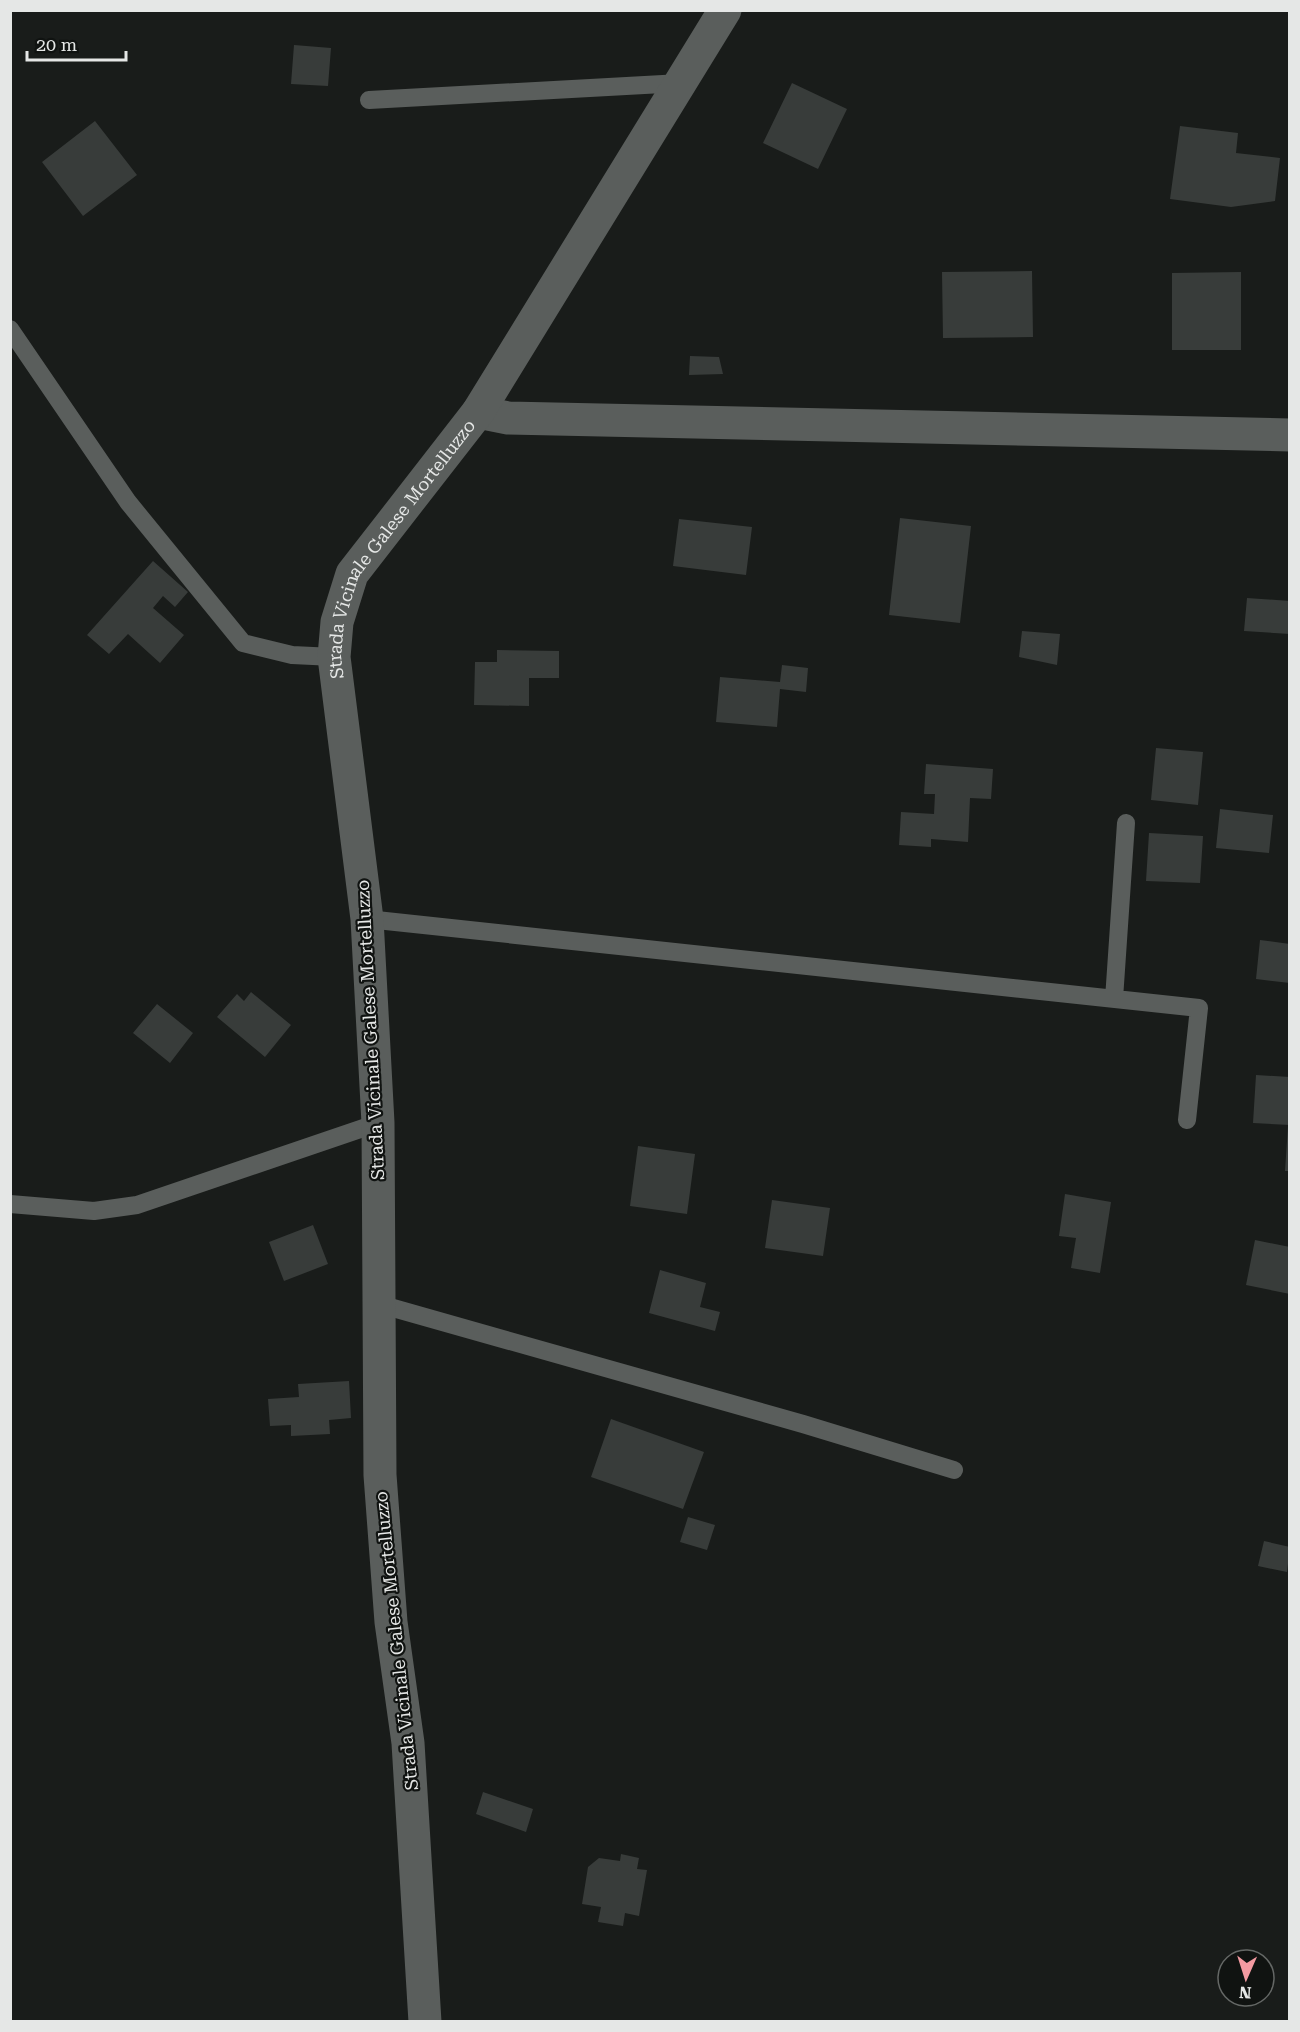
<svg xmlns="http://www.w3.org/2000/svg" width="1300" height="2032" font-family="'Roboto Serif',serif">
<rect width="100%" height="100%" fill="#191c1a"/>
<path fill="#383c3a" d="M 294,45 L 331,48 L 328,86 L 291,84 Z
M 792,83 L 847,109 L 818,169 L 763,143 Z
M 95,121 L 137,175 L 83,216 L 42,162 Z
M 1180,126 L 1238,133 L 1236,153 L 1280,158 L 1275,201 L 1231,207 L 1170,199 Z
M 1032,271 L 1033,337 L 943,338 L 942,272 Z
M 1241,272 L 1241,350 L 1172,350 L 1172,273 Z
M 690,356 L 719,357 L 723,374 L 689,375 Z
M 900,518 L 971,526 L 960,623 L 889,615 Z
M 679,519 L 752,527 L 746,575 L 673,566 Z
M 153,561 L 188,592 L 175,607 L 163,596 L 153,608 L 184,635 L 160,663 L 128,634 L 109,654 L 87,635 Z
M 1247,598 L 1290,601 L 1290,634 L 1244,631 Z
M 1022,631 L 1060,634 L 1057,665 L 1019,657 Z
M 497,650 L 559,651 L 559,678 L 529,678 L 529,706 L 474,705 L 475,662 L 497,662 Z
M 782,665 L 808,668 L 806,692 L 780,689 L 777,727 L 716,722 L 720,677 L 780,682 Z
M 1156,748 L 1203,752 L 1198,805 L 1151,800 Z
M 926,764 L 993,769 L 991,799 L 970,798 L 968,842 L 931,839 L 931,847 L 899,845 L 901,812 L 934,814 L 935,794 L 924,794 Z
M 1220,809 L 1273,815 L 1269,853 L 1216,848 Z
M 1149,833 L 1203,836 L 1200,883 L 1146,881 Z
M 1260,940 L 1290,944 L 1290,983 L 1256,979 Z
M 251,992 L 291,1025 L 265,1057 L 217,1017 L 237,994 L 244,1001 Z
M 157,1004 L 193,1033 L 170,1063 L 133,1033 Z
M 1256,1075 L 1290,1077 L 1290,1125 L 1253,1123 Z
M 1288,1126 L 1290,1126 L 1290,1171 L 1285,1171 Z
M 638,1146 L 695,1154 L 687,1214 L 630,1206 Z
M 1065,1194 L 1111,1202 L 1100,1273 L 1071,1268 L 1076,1238 L 1059,1236 Z
M 772,1200 L 830,1208 L 823,1256 L 765,1248 Z
M 313,1225 L 328,1264 L 284,1281 L 269,1242 Z
M 1255,1240 L 1290,1247 L 1290,1294 L 1246,1285 Z
M 660,1270 L 706,1283 L 700,1307 L 720,1312 L 715,1331 L 649,1313 Z
M 349,1381 L 351,1418 L 329,1420 L 330,1434 L 291,1436 L 291,1425 L 270,1426 L 268,1399 L 299,1397 L 298,1384 Z
M 611,1419 L 704,1452 L 683,1509 L 591,1477 Z
M 688,1517 L 715,1525 L 707,1550 L 680,1542 Z
M 1264,1541 L 1290,1547 L 1287,1572 L 1258,1566 Z
M 483,1792 L 533,1809 L 526,1832 L 476,1814 Z
M 621,1854 L 639,1858 L 637,1869 L 647,1870 L 639,1916 L 625,1913 L 623,1926 L 598,1922 L 601,1907 L 582,1904 L 588,1867 L 599,1858 L 620,1861 Z"/>
<g fill="none" stroke-linecap="round" stroke-linejoin="round">
<path stroke="#5a5e5c" stroke-width="18" d="M 369,100 L 681,83
M 10,329 L 128,502 L 243,643 L 292,655 L 334,657
M 367,919 L 1199,1008 L 1187,1120
M 1114,999 L 1126,823
M 10,1204 L 94,1211 L 137,1205 L 378,1123
M 379,1304 L 803,1424 L 954,1470"/>
<g stroke="#5a5e5c" stroke-width="33">
<path d="M 478,412 L 508,418 L 1290,435"/>
<path id="s1" d="M 425,2022 L 408,1743 L 391,1622 L 380,1475 L 378,1123 L 367,919 L 334,657 L 337,622 L 352,574 L 478,412 L 725,10"/>
</g>
</g>
<g text-anchor="middle" dominant-baseline="central" stroke-width="4.5" stroke-linejoin="round" paint-order="stroke">
<g font-size="18" fill="#e5e7e6" stroke="#101311">
<text stroke="none"><textPath href="#s1" startOffset="1498">Strada Vicinale Galese Mortelluzzo</textPath></text>
<text transform="translate(370 1030) rotate(-93)">Strada Vicinale Galese Mortelluzzo</text>
<text transform="translate(396 1641) rotate(-96)">Strada Vicinale Galese Mortelluzzo</text>
</g>
</g>
<rect width="1300" height="2032" fill="none" stroke="#e5e7e6" stroke-width="24"/>
<g transform="translate(1246 1978) rotate(183)"><circle r="28" fill="#101311" stroke="#656866" stroke-width="1.5"/>
<path d="M0-4.5L10 22L0 15L-10 22Z" fill="#f49aa1"/>
<text y="-9" font-size="16" font-weight="bold" text-anchor="middle" fill="#e5e7e6">N</text>
</g>
<path d="M27 51v9h99v-9" fill="none" stroke="#e5e7e6" stroke-width="3"/>
<text x="36" y="51" font-size="18" fill="#e5e7e6" stroke="#101311" stroke-width="4.5" paint-order="stroke">20 m</text>
</svg>
